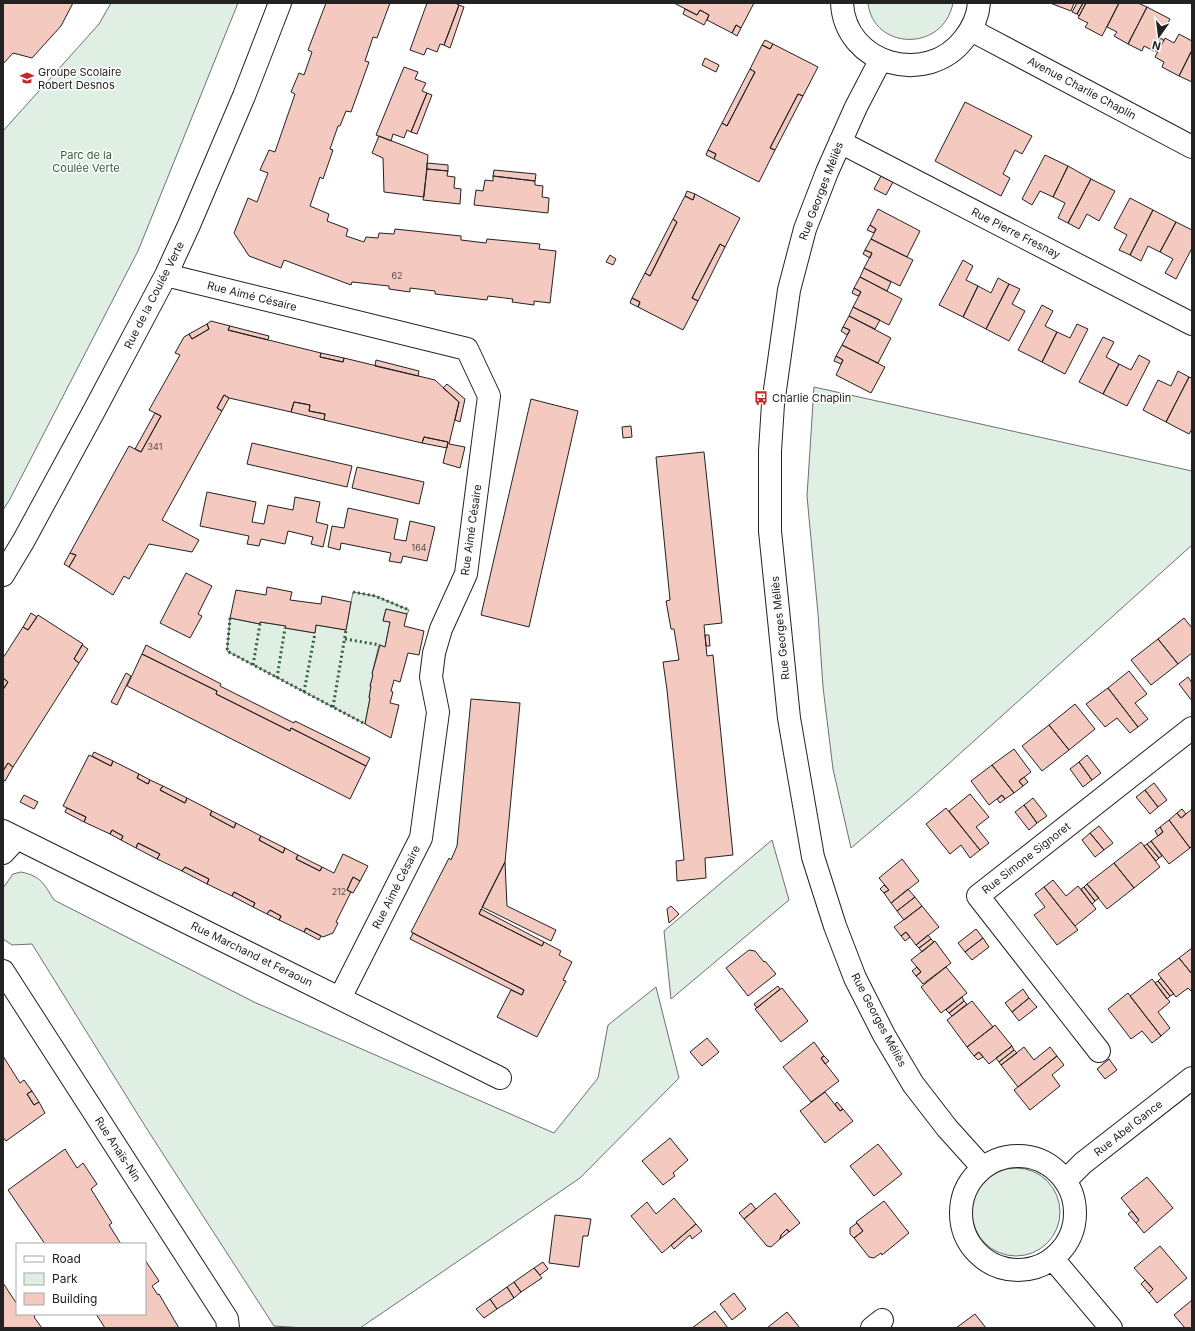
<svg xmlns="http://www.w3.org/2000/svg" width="1195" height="1331" font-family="Inter,sans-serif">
<rect width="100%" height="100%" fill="#fff"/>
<path fill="#e0efe3" stroke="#6f6f6f" d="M 111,3 L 238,3 L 138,251 L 10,499 L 3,510 L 3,131 L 99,24 Z
M 868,3 L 953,3 C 943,53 873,50 868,3 Z
M 814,387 L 1192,471 L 1192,545 L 915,794 L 851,848 L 833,769 L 823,687 L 818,614 L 807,496 Z
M 353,592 L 375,596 L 409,610 L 407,614 L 386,609 L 383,620 L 390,622 L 385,647 L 379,645 L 372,674 L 373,675 L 370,686 L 371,686 L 369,697 L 370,698 L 365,724 L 227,651 L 230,618 L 260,624 L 260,622 L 286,626 L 285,628 L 315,633 L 316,625 L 346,630 Z
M 772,840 L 789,900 L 671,999 L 664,931 Z
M 21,872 C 41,876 44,884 54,900 L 254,1002 L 554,1133 L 598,1078 L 608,1025 L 656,987 L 679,1078 L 580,1178 L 360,1328 L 304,1328 L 274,1326 L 145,1126 L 32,944 L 12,945 L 3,939 L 3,888 L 13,874 Z
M972 1212a44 44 0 1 1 88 0a44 44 0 1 1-88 0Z"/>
<path fill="#f3c9c0" stroke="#222" d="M 3,3 L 73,3 L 61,26 L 32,58 L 13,53 L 3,64 Z
M 326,3 L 390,3 L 377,38 L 373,37 L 365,61 L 369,62 L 351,112 L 346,111 L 340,126 L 338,126 L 330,149 L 333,150 L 323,179 L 320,177 L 310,206 L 329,214 L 327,221 L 348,229 L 346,236 L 364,242 L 366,237 L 378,238 L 379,233 L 394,234 L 395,229 L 461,236 L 461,240 L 486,243 L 487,239 L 540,244 L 539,249 L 556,251 L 550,303 L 534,301 L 534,305 L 512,302 L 513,299 L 488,296 L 487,300 L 435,294 L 435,291 L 410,288 L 410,292 L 389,289 L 389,286 L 352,282 L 351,285 L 284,260 L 281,268 L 249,256 L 234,233 L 248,198 L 257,202 L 268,173 L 260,170 L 269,150 L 275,152 L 295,94 L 291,92 L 299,73 L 304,75 L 312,52 L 308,50 Z
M 427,3 L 455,3 L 459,5 L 444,45 L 440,44 L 437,52 L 427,48 L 424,55 L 410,50 Z
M 674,3 L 754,3 L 741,28 L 736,25 L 732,33 L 707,20 L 709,15 L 700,10 L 697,15 Z
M 1050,3 L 1074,3 L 1071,11 Z
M 1077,3 L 1083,3 L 1077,14 L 1072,12 Z
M 1083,3 L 1086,3 L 1079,16 L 1077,14 Z
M 1086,3 L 1119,3 L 1102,36 L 1085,27 L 1088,23 L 1078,18 Z
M 1119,3 L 1138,3 L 1147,7 L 1128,44 L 1114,36 L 1117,32 L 1107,27 Z
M 459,5 L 464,7 L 450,48 L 444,45 Z
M 1147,7 L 1170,19 L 1154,51 L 1144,46 L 1142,51 L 1128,44 Z
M 685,9 L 697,15 L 700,10 L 709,15 L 704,25 L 683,14 Z
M 736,25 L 741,28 L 737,36 L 732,33 Z
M 1179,34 L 1192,41 L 1192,50 L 1179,76 L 1162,67 L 1164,62 L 1155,57 L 1165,38 L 1174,43 Z
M 1160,38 L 1164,40 L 1157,52 L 1154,50 Z
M 765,40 L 773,44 L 770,49 L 762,45 Z
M 773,44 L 818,67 L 803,96 L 798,94 L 770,148 L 775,150 L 759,182 L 714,159 L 716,154 L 708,150 L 722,123 L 727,126 L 755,72 L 750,69 L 762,45 L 770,49 Z
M 1192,50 L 1192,82 L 1179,76 Z
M 705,58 L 719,65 L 716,72 L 702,65 Z
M 404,67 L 418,72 L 415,79 L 426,83 L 422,91 L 427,93 L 411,132 L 407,130 L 404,138 L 393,134 L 391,141 L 376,135 Z
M 750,69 L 755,72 L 727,126 L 722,123 Z
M 427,93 L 432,95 L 417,134 L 411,132 Z
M 798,94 L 803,96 L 775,150 L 770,148 Z
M 965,102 L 1032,136 L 1022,154 L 1015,150 L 1003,174 L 1010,178 L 1001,196 L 935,161 Z
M 379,136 L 428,155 L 424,197 L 384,192 L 383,158 L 372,153 Z
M 708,150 L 716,154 L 714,159 L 706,155 Z
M 1045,155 L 1068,166 L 1053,197 L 1040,191 L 1032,205 L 1022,199 Z
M 427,163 L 448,165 L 448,171 L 427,169 Z
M 1068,166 L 1091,179 L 1068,223 L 1058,218 L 1065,203 L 1053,197 Z
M 427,169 L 448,171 L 447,176 L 455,177 L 454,188 L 461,189 L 460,204 L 423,200 Z
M 494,170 L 536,174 L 535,181 L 493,176 Z
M 493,176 L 535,181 L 535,185 L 543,186 L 542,197 L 549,198 L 548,213 L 474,205 L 476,190 L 483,191 L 485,180 L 493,181 Z
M 881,176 L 893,182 L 886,195 L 874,189 Z
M 1091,179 L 1115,191 L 1099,221 L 1087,214 L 1079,229 L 1068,223 Z
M 687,191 L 695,194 L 693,200 L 685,196 Z
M 695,194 L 740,218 L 725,247 L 720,244 L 692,298 L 698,301 L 683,330 L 638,307 L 640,302 L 632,298 L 645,273 L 650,276 L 677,222 L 673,219 L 685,196 L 693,200 Z
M 1130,198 L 1153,210 L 1130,255 L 1119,250 L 1127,235 L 1114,228 Z
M 878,209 L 920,231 L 907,257 L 871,239 L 876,229 L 870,225 Z
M 1153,210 L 1176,222 L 1160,252 L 1148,246 L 1141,261 L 1130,255 Z
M 673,219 L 677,222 L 650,276 L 645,273 Z
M 1176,222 L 1192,230 L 1192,248 L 1176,279 L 1165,273 L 1173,259 L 1160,252 Z
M 870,225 L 876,229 L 874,233 L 867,230 Z
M 871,239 L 913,260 L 900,286 L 864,268 L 872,253 L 865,250 Z
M 720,244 L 725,247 L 698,301 L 692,298 Z
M 865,250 L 872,253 L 870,258 L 863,254 Z
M 610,255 L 616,259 L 613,265 L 606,262 Z
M 963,260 L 973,266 L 966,280 L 978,286 L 963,317 L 939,305 Z
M 864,268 L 891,282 L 887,291 L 860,277 Z
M 860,277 L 902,299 L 889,325 L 853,307 L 861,292 L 854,288 Z
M 998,278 L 1009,284 L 986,329 L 963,317 L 978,286 L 991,293 Z
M 1009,284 L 1020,289 L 1012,304 L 1025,311 L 1009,341 L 986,329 Z
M 854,288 L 861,292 L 858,296 L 852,293 Z
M 632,298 L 640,302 L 638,307 L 630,303 Z
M 1042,305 L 1053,311 L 1045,326 L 1057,332 L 1042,362 L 1018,350 Z
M 853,307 L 880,320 L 875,329 L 849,316 Z
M 849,316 L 891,338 L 878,363 L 842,345 L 850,330 L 843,327 Z
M 211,321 L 230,326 L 228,330 L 321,353 L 320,357 L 343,362 L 344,358 L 435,380 L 459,402 L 449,444 L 465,447 L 460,468 L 443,463 L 448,442 L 424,437 L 422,443 L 324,420 L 325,414 L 309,411 L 310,405 L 294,402 L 291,412 L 229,398 L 224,395 L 217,408 L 222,411 L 162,520 L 199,540 L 192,552 L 149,544 L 129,579 L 124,576 L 113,595 L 69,567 L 76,555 L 70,553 L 129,446 L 141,452 L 161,416 L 149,410 L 180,355 L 175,353 L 184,337 L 189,334 L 192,339 L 209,329 L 207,324 Z
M 207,324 L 209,329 L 192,339 L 189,334 Z
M 1077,324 L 1088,329 L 1065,374 L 1042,362 L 1057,332 L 1070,338 Z
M 230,326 L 269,336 L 268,340 L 228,330 Z
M 843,327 L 850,330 L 847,335 L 841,331 Z
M 1103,337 L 1114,342 L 1106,357 L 1119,364 L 1103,394 L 1079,382 Z
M 842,345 L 885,367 L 871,393 L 836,375 L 843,360 L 836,356 Z
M 321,353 L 344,358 L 343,362 L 320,357 Z
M 1139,355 L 1150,361 L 1127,406 L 1103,394 L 1119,364 L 1131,370 Z
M 836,356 L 843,360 L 841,364 L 834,361 Z
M 376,360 L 419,371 L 418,376 L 375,366 Z
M 1178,371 L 1189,377 L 1166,422 L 1143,410 L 1158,380 L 1171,386 Z
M 1189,377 L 1192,378 L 1192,429 L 1189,434 L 1166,422 Z
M 447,384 L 465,399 L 460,422 L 455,420 L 459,402 L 443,388 Z
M 224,395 L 229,398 L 222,411 L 217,408 Z
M 531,399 L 578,411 L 529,627 L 481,615 Z
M 294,402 L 310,405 L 309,411 L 325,414 L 324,420 L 291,412 Z
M 155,413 L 161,416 L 141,452 L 135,449 Z
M 631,426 L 632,437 L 623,438 L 622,427 Z
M 424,437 L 448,442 L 447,448 L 422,443 Z
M 252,443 L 352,466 L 347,487 L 247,464 Z
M 704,452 L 722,623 L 704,625 L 707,656 L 713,655 L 733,855 L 705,858 L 706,878 L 677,881 L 676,861 L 684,860 L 667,690 L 663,662 L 679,660 L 674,629 L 671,629 L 666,601 L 670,600 L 656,457 Z
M 357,467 L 424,482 L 419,504 L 352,488 Z
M 207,492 L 256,502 L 252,522 L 264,524 L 268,505 L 293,510 L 295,497 L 320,502 L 316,522 L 328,525 L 323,547 L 311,544 L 313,537 L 288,531 L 285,544 L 261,539 L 259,546 L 247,544 L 249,536 L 200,526 Z
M 348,508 L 398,519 L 394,539 L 406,541 L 410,521 L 435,527 L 427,561 L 403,556 L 401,563 L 389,561 L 391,553 L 341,543 L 340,550 L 328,547 L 332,526 L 344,528 Z
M 70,553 L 76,555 L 69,567 L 64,564 Z
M 186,573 L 212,586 L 198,614 L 202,616 L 190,638 L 160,623 Z
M 267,587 L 292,592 L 290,600 L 321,604 L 322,596 L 351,602 L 346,630 L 316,625 L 315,633 L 285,628 L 286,626 L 260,622 L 260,624 L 230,618 L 236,590 L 266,595 Z
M 386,609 L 407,614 L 404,626 L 424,631 L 419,655 L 408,653 L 400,682 L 394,680 L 391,691 L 393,692 L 390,703 L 399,705 L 391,738 L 365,724 L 370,698 L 369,698 L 371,686 L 370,686 L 373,675 L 372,674 L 380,645 L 385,647 L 390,622 L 383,621 Z
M 31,613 L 37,617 L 28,630 L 23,627 Z
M 38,615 L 83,644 L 74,659 L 79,663 L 13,767 L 8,763 L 3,771 L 3,689 L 8,682 L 3,678 L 3,658 L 23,627 L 28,630 Z
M 1184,618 L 1192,628 L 1192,653 L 1178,664 L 1158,639 Z
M 705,635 L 709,635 L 710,646 L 706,646 Z
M 1158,639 L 1178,664 L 1151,685 L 1131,660 Z
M 82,645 L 88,649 L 79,663 L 74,659 Z
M 146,645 L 221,684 L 220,686 L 294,723 L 295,721 L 370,758 L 366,766 L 291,728 L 290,731 L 216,694 L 217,691 L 142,654 Z
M 142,654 L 217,691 L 216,694 L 290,731 L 291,728 L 366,766 L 350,799 L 127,686 Z
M 1129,671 L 1147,694 L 1135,703 L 1148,719 L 1138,727 L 1108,688 Z
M 126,673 L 131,676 L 117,705 L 111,702 Z
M 1188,677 L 1192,683 L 1192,701 L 1179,684 Z
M 3,678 L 8,682 L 3,690 Z
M 1108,688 L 1138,727 L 1130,733 L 1117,718 L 1105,727 L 1086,704 Z
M 471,699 L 520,703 L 505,862 L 479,914 L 542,946 L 544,942 L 561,951 L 559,955 L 572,962 L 563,980 L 566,981 L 537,1037 L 497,1017 L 511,990 L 522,995 L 524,990 L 411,932 L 449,858 L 451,860 L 457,846 Z
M 1075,704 L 1095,729 L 1069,750 L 1049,725 Z
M 1049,725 L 1069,750 L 1042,771 L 1022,746 Z
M 1014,749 L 1031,772 L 1019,781 L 1023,786 L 1014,793 L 992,765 Z
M 94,752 L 113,761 L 111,766 L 92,756 Z
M 89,755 L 111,766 L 113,761 L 139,774 L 137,778 L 148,784 L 150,780 L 163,786 L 160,790 L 185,803 L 187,798 L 212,811 L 210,815 L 234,828 L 236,823 L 261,836 L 259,840 L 283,853 L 285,848 L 298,855 L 296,859 L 320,871 L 322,867 L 334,873 L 343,854 L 368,866 L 360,881 L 353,877 L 347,890 L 351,892 L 336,922 L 338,923 L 333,933 L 323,937 L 306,928 L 304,932 L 279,920 L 281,916 L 270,910 L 267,914 L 253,907 L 255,903 L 234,892 L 232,896 L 207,884 L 209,879 L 185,867 L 182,871 L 157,859 L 160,854 L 138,843 L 136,848 L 121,840 L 123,836 L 112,830 L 110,834 L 84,822 L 86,817 L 63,806 Z
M 1087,755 L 1101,773 L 1092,780 L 1079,762 Z
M 1079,762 L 1092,780 L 1083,787 L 1070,769 Z
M 8,763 L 13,767 L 5,781 L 3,780 L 3,771 Z
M 992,765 L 1014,793 L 1005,799 L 1002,795 L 989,805 L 971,781 Z
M 139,774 L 150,780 L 148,784 L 137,778 Z
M 1024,777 L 1028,782 L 1023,786 L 1019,781 Z
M 1154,783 L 1167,800 L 1158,807 L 1145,790 Z
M 163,786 L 187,798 L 185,803 L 160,790 Z
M 1145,790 L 1158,807 L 1150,814 L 1136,797 Z
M 970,794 L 989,817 L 976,827 L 989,843 L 980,850 L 949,811 Z
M 24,795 L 38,802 L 34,809 L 20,802 Z
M 1002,795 L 1005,799 L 1000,803 L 997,799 Z
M 1033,798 L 1047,816 L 1037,823 L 1024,805 Z
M 1024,805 L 1037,823 L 1029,830 L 1015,812 Z
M 67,808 L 86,817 L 84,822 L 65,812 Z
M 946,808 L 980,850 L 970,858 L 961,845 L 950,854 L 926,824 Z
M 1182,809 L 1186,814 L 1181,818 L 1177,813 Z
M 1192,809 L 1192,846 L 1190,848 L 1169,820 L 1177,813 L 1181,818 Z
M 212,811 L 236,823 L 234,828 L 210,815 Z
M 1169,820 L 1190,848 L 1169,864 L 1151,841 L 1163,832 L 1160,827 Z
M 1099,826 L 1113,843 L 1104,850 L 1090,833 Z
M 1160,827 L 1163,832 L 1158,836 L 1155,831 Z
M 112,830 L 123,836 L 121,840 L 110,834 Z
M 1090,833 L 1104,850 L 1095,857 L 1082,840 Z
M 261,836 L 285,848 L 283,853 L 259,840 Z
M 1151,841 L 1162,856 L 1159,858 L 1147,844 Z
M 1141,842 L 1160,867 L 1134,888 L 1114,863 Z
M 138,843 L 160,854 L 157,859 L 136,848 Z
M 1147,844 L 1159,858 L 1156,861 L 1144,846 Z
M 298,855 L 322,867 L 320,871 L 296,859 Z
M 902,859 L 919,881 L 891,903 L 884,893 L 889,890 L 879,878 Z
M 505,862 L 507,906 L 556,930 L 551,941 L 482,907 Z
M 1114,863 L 1134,888 L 1107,909 L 1087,884 Z
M 185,867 L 209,879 L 207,884 L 182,871 Z
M 353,877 L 360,881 L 353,893 L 347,890 Z
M 1053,880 L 1066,896 L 1078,886 L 1096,909 L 1075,926 L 1044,887 Z
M 1087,884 L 1099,898 L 1095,901 L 1084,887 Z
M 884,885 L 889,890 L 884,893 L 880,889 Z
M 1044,887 L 1078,930 L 1057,945 L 1034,915 L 1045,907 L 1035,894 Z
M 1084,887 L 1095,901 L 1092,904 L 1081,889 Z
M 908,889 L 915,897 L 897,911 L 891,903 Z
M 234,892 L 255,903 L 253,907 L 232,896 Z
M 915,897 L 922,906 L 904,920 L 897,911 Z
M 671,906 L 679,914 L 669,923 L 667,909 Z
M 922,906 L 939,927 L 916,945 L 906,932 L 901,936 L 894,927 Z
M 481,909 L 544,942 L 542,946 L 479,914 Z
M 270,910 L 281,916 L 279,920 L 267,914 Z
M 306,928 L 321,936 L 319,940 L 304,932 Z
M 976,929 L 983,938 L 965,952 L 958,943 Z
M 906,932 L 910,937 L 905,941 L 901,936 Z
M 413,933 L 524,990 L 522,995 L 410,939 Z
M 928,935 L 931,939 L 919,948 L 916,945 Z
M 983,938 L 989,947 L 972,960 L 965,952 Z
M 931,939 L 934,942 L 922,952 L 919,948 Z
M 935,941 L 951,963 L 923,984 L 916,976 L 921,972 L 911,960 Z
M 1192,948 L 1192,974 L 1179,958 Z
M 749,950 L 755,951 L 764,962 L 765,961 L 776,974 L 748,996 L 726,968 Z
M 1179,958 L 1192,974 L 1192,992 L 1188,988 L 1176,997 L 1158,974 Z
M 917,967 L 921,972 L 916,976 L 912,971 Z
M 946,967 L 967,993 L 941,1013 L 921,987 Z
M 1161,978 L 1174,994 L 1170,996 L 1158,981 Z
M 1152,979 L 1170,1002 L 1158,1012 L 1170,1028 L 1161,1036 L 1130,996 Z
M 1158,981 L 1170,996 L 1167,999 L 1155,983 Z
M 778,986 L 780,989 L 757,1008 L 754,1004 Z
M 782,988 L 808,1021 L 781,1042 L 755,1009 Z
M 1023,989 L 1029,998 L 1012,1012 L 1005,1003 Z
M 1128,993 L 1161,1036 L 1152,1043 L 1142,1031 L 1131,1039 L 1108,1009 Z
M 962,997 L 964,1001 L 949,1013 L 946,1010 Z
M 1029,998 L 1037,1007 L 1019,1021 L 1012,1012 Z
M 964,1001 L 967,1004 L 952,1016 L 949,1013 Z
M 972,1001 L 993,1027 L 967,1047 L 947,1020 Z
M 995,1025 L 1012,1046 L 989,1064 L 979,1052 L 974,1056 L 967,1047 Z
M 707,1038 L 719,1052 L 702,1066 L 690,1052 Z
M 814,1042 L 824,1056 L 821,1058 L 839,1081 L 811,1102 L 783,1067 Z
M 1012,1046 L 1014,1050 L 999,1062 L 996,1058 Z
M 1024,1047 L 1034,1060 L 1050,1047 L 1057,1056 L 1018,1087 L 1001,1065 Z
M 1014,1050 L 1017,1053 L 1001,1065 L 999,1062 Z
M 979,1052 L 983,1057 L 978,1060 L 974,1056 Z
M 3,1056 L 20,1083 L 24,1080 L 32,1091 L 27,1094 L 34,1105 L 39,1102 L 45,1113 L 6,1141 L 3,1137 Z
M 824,1056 L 829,1061 L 825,1064 L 821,1058 Z
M 1057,1056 L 1064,1065 L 1052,1075 L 1060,1086 L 1030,1110 L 1014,1090 Z
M 1109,1059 L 1117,1070 L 1105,1079 L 1097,1069 Z
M 32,1091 L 39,1102 L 34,1105 L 27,1094 Z
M 825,1092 L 840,1111 L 843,1109 L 853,1121 L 825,1143 L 800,1111 Z
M 837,1102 L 843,1109 L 840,1111 L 835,1104 Z
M 670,1138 L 688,1160 L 673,1173 L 675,1176 L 663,1185 L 642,1161 Z
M 878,1144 L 902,1174 L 874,1196 L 850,1166 Z
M 65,1149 L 77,1168 L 83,1163 L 97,1184 L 91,1189 L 112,1223 L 109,1225 L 121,1244 L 45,1244 L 8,1190 Z
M 1147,1177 L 1173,1208 L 1144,1233 L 1136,1223 L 1139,1220 L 1121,1198 Z
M 775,1193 L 800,1223 L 789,1232 L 787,1229 L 781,1235 L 780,1239 L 771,1247 L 767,1246 L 744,1219 Z
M 674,1198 L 696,1224 L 662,1253 L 631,1216 L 647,1202 L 656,1214 Z
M 884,1201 L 909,1233 L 882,1255 L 881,1253 L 874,1258 L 869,1257 L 854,1238 L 863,1231 L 856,1222 Z
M 751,1203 L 756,1209 L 744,1219 L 739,1213 Z
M 1132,1211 L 1139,1220 L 1136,1223 L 1128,1214 Z
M 555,1215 L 591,1219 L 588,1236 L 583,1236 L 579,1267 L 549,1263 Z
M 857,1223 L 863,1231 L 854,1238 L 850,1234 L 850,1228 Z
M 696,1224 L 702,1231 L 692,1239 L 690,1235 L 674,1249 L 671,1245 Z
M 787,1229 L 789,1232 L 780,1239 L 781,1235 Z
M 1160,1246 L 1187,1278 L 1157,1303 L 1149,1293 L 1153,1289 L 1134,1268 Z
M 145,1260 L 159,1281 L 152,1286 L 158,1295 L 159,1294 L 179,1328 L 105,1328 L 96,1314 L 145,1314 Z
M 543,1262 L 548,1269 L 540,1275 L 534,1268 Z
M 534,1268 L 542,1278 L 521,1292 L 514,1282 Z
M 1145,1280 L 1153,1289 L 1149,1293 L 1141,1284 Z
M 514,1282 L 521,1292 L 514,1298 L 507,1287 Z
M 3,1283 L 17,1304 L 17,1314 L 34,1314 L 35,1316 L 34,1317 L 42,1328 L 3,1328 Z
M 507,1287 L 514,1298 L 497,1309 L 490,1299 Z
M 734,1293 L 746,1309 L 732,1320 L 720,1304 Z
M 490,1299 L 497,1309 L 484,1318 L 476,1309 Z
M 1192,1300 L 1192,1328 L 1185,1328 L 1174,1315 Z
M 715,1311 L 728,1328 L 692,1328 Z
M 787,1312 L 800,1328 L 767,1328 Z
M 975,1314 L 986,1328 L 956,1328 Z"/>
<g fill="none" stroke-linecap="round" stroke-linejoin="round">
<defs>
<path id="street" d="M 842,3 C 845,65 927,87 964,39 C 972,29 978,16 979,3
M 971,30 L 1192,147
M 881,59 L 856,107 L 827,172 L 805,229 L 789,290 L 773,404 L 770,451 L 770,531 L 789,718 L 813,857 L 835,926 L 855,978 L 884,1035 L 913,1084 L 947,1128 L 983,1168
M 840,142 L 1192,324
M 166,275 L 467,349 L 489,396 L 466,574 L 441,629 L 434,653 L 431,677 L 438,712 L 421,838 L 340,998
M 3,575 L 24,540 L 94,411 L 166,275 L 189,225 L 244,96 L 280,3
M 3,831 L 500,1078
M 3,853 L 17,838
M 3,971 L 227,1319 L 228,1328
M 1099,1051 L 978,896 L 1192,728
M961 1213a57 57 0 1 1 114 0a57 57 0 1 1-114 0Z
M 1065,1181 L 1083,1163 L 1192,1078
M 1053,1259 L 1111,1328
M 872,1328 L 882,1320"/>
</defs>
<use href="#street" stroke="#222" stroke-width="24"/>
<use href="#street" stroke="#fff" stroke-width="22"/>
<path stroke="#2f5e38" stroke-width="3" stroke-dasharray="2 3" stroke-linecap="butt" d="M 353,592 L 375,596 L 409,610
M 230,618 L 227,651 L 365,724
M 345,639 L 380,645
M 253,665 L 260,624
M 277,678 L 285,628
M 304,692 L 315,633
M 333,707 L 346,630"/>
</g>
<defs>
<symbol id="school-bare" viewBox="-9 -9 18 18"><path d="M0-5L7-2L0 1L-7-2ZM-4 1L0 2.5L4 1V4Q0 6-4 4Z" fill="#c62828" stroke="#fff" stroke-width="2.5" paint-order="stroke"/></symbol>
<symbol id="bus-bare" viewBox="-9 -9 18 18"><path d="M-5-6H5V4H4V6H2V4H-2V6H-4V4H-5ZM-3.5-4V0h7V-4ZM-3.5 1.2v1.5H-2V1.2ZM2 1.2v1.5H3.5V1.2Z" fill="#c62828" stroke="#fff" stroke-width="2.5" paint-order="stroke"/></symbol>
</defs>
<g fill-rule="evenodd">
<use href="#school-bare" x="17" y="68" width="20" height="20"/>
<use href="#bus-bare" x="751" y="388" width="20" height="20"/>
</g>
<g text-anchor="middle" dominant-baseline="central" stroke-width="3" stroke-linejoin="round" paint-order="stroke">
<g font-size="9" fill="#564c4a">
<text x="397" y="275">62</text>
<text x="155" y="446">341</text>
<text x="419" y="547">164</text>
<text x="339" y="891">212</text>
</g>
<g font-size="11" fill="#222" stroke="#fff" text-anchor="start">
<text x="38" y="72">Groupe Scolaire<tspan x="38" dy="13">Robert Desnos</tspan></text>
<text x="772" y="398">Charlie Chaplin</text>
</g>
<g font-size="11" fill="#222" stroke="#fff">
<text transform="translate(1082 88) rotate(28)">Avenue Charlie Chaplin</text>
<text transform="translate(821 191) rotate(-69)">Rue Georges Méliès</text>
<text transform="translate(1016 233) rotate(27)">Rue Pierre Fresnay</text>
<text transform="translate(154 295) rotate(-63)">Rue de la Coulée Verte</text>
<text transform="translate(252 296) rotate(14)">Rue Aimé Césaire</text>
<text transform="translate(471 530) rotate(-82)">Rue Aimé Césaire</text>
<text transform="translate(780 628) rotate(-96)">Rue Georges Méliès</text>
<text transform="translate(1026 858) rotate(-38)">Rue Simone Signoret</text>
<text transform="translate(396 887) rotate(-63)">Rue Aimé Césaire</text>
<text transform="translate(252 954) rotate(26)">Rue Marchand et Feraoun</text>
<text transform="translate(879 1020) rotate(62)">Rue Georges Méliès</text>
<text transform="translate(1128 1128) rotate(-38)">Rue Abel Gance</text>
<text transform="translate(118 1149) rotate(57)">Rue Anaïs-Nin</text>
</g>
<g font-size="11" fill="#2f5e38" stroke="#fff">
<text x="86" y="155">Parc de la<tspan x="86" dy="13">Coulée Verte</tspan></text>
</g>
</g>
<rect width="1195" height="1331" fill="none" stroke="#222222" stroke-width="8"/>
<rect x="16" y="1243" width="130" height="72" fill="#ffffff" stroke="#a7a7a7"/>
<rect x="24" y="1256" width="20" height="6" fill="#ffffff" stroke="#a7a7a7"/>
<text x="52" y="1263" font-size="12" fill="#222222">Road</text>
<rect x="24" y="1273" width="20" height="12" fill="#e0efe3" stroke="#a7a7a7"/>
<text x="52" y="1283" font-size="12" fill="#222222">Park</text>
<rect x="24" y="1293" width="20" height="12" fill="#f3c9c0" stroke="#a7a7a7"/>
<text x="52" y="1303" font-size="12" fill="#222222">Building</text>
<g transform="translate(1159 36) rotate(194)" stroke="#ffffff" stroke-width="3" paint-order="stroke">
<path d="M0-3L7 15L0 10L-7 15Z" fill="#222222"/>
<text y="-6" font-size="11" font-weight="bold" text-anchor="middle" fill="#222222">N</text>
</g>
</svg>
